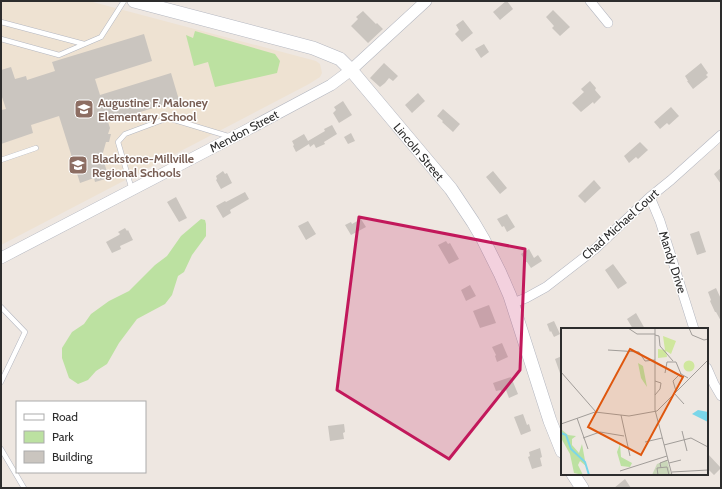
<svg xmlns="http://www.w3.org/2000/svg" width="722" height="489" font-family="Cabin,sans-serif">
<rect width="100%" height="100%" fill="#eee7e1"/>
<path fill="#eee2d2" d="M 1,1 L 89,1 L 316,61 L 320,64 L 322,73 L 320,77 L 309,84 L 1,245 Z"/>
<path fill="#bce1a1" d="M 195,31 L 275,54 L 280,61 L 277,73 L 215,87 L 208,62 L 194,66 L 186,35 L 193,38 Z
M 201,219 L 205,220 L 206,224 L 206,236 L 192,255 L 184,272 L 178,276 L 172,295 L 165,304 L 137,319 L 119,343 L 107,364 L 96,371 L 88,380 L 78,384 L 69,378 L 62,358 L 62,348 L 72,332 L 84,324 L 91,314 L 109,301 L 129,291 L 155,265 L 167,256 L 181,236 Z"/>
<path fill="#cac5bf" d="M 506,1 L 507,1 L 513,9 L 500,20 L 493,12 Z
M 553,10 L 570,27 L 560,36 L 552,28 L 554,26 L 546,17 Z
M 363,11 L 376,24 L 377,23 L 383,29 L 368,43 L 351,26 L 358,19 L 356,17 Z
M 463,20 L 473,33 L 462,42 L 455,34 L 459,30 L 456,25 Z
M 144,34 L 152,61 L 95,79 L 100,95 L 171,73 L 179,100 L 108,122 L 110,128 L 108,134 L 111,134 L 109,142 L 106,142 L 102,156 L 109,178 L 95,182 L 94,178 L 80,183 L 59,116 L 31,125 L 33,133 L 1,144 L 1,110 L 6,109 L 1,94 L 1,70 L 11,67 L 15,79 L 26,76 L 27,80 L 55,71 L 52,62 Z
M 484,44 L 489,52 L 481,58 L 475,49 Z
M 384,63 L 398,76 L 393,81 L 389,78 L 385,83 L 380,87 L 370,78 Z
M 701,63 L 708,73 L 706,75 L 708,77 L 693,89 L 687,81 L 688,81 L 685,76 Z
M 590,81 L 596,88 L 595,90 L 601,97 L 594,104 L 593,102 L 581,112 L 572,103 L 584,92 L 581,89 Z
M 418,93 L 425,101 L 412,113 L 405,105 Z
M 343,101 L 352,115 L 339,123 L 333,113 L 336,110 L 334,107 Z
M 671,107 L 679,116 L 669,125 L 667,123 L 660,129 L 654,122 Z
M 443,109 L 460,124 L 453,132 L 442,122 L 443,121 L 437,116 Z
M 332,125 L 337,134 L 324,142 L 325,144 L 316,148 L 314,144 L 310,147 L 309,144 L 296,152 L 293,146 L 294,145 L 292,141 L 304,134 L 308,141 L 325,131 L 324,129 Z
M 351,133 L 355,141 L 348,144 L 344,137 Z
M 640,142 L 648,150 L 638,159 L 636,157 L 629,163 L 624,156 Z
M 721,168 L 721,184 L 714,174 Z
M 223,171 L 225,174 L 227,173 L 232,183 L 221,189 L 216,180 L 217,179 L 216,176 Z
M 493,171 L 507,188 L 500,194 L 486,177 Z
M 594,180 L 601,188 L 585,203 L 578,196 Z
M 245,192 L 249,199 L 230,210 L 231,213 L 223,218 L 216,206 L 225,201 L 226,202 Z
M 176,197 L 187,218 L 179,222 L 167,202 Z
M 507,214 L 515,227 L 507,232 L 504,226 L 502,227 L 497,219 Z
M 361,219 L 366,227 L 351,235 L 345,225 L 351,222 L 352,224 Z
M 308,221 L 316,234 L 306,240 L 298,226 Z
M 125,228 L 127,231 L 128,230 L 133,240 L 120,246 L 121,249 L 112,253 L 106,242 L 119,235 L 120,234 L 118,232 Z
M 699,231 L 706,252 L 697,255 L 690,234 Z
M 446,241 L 448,244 L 450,243 L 459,259 L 449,264 L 438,245 Z
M 529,249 L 534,258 L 538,255 L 542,261 L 531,268 L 527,262 L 526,262 L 521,254 Z
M 613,264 L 627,283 L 618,289 L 605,270 Z
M 470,285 L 476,296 L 466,301 L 461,290 Z
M 716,288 L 721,299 L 721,321 L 716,312 L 715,312 L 710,301 L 711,300 L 708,292 Z
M 489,305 L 496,323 L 480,328 L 473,311 Z
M 636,313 L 645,329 L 633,329 L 627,319 Z
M 554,321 L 560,334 L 554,337 L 551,331 L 550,332 L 547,324 Z
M 502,343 L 508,357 L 497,362 L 495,356 L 496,355 L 492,347 Z
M 562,356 L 562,376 L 561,376 L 555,359 Z
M 511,377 L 518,394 L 509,398 L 506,390 L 501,392 L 501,390 L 496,391 L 493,383 Z
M 523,414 L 527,425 L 529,424 L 531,431 L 521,435 L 514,417 Z
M 344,424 L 345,432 L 343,433 L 344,439 L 330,441 L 328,426 Z
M 540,448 L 542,457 L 540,458 L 542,466 L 532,469 L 528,457 L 530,456 L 529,452 Z
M 707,453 L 721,468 L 714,475 L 707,468 Z
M 625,479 L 631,488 L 614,488 Z"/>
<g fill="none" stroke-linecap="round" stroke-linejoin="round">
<defs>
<path id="service" d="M 1,22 L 84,44
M 1,39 L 59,55 L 101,37 L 124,1
M 1,160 L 36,148
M 132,190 L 118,142 L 125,134 L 168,118 L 231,137
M 1,307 L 25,332 L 1,382
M 1,449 L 24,488"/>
<path id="minor" d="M 590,1 L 608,23
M 650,197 L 660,221 L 694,329
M 513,303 L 526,298 L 546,287 L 595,249 L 650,197 L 671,180 L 721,135
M 707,368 L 714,384 L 721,396"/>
<path id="tertiary" d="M 1,258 L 243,132 L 331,85 L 351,70 L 426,1"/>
<g id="secondary">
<path id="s1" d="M 134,1 L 313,48 L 340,59 L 351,70 L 451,189 L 473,222 L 483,239 L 500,273 L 510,296 L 550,421 L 562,451"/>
<path d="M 573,474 L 582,488"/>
</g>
</defs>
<use href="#service" stroke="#b4b7c0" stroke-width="5.5"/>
<use href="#minor" stroke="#b4b7c0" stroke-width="10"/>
<use href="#tertiary" stroke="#b4b7c0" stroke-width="12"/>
<use href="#secondary" stroke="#b4b7c0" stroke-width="14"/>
<use href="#service" stroke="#fff" stroke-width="4.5"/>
<use href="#minor" stroke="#fff" stroke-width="9"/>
<use href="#tertiary" stroke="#fff" stroke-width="11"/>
<use href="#secondary" stroke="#fff" stroke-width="13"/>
</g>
<path fill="#c2185b" fill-opacity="0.2" stroke="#c2185b" stroke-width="3" stroke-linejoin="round" d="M 359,217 L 525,249 L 520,370 L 449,459 L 337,390 Z"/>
<defs>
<symbol id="school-square" viewBox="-11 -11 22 22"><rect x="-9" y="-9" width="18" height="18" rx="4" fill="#8d6e63" stroke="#fff"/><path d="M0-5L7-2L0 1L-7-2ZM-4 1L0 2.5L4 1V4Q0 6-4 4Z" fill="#fff"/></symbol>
</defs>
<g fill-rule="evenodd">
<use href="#school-square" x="73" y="98" width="22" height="22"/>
<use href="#school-square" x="67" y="154" width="22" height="22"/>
</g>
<g text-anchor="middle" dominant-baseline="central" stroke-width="3" stroke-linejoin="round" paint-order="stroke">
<g font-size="12" font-weight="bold" fill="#785e54" stroke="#fff" text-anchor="start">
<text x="98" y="102">Augustine F. Maloney<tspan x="98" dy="14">Elementary School</tspan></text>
<text x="92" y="158">Blackstone-Millville<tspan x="92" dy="14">Regional Schools</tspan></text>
</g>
<g font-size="12" fill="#2d2d2d" stroke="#fff">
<text transform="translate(244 131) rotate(-28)">Mendon Street</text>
<text stroke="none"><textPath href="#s1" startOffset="336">Lincoln Street</textPath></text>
<text transform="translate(620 224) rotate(-42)">Chad Michael Court</text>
<text transform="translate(673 262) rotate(72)">Mandy Drive</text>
</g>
</g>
<g transform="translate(561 328)">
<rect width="147" height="147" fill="#eee7e1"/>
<path d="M 77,35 L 82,38 L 86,59 L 80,50 ZM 0,101 L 7,107 L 15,108 L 11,111 L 11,117 L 18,125 L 21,116 L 25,138 L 19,133 L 17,137 L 22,147 L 13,145 L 9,126 L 0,110 ZM 59,116 L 60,129 L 71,135 L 69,139 L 60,138 L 56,124 Z" fill="#bce1a1"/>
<path d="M 106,132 L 110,147 L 91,147 L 96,136 Z" fill="#cad7b9"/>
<path d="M 102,8 L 115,13 L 110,26 L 105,23 L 106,29 L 97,30 L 97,21 L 104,22 ZM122.5 38a5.5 5.5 0 1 1 11 0a5.5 5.5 0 1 1-11 0Z" fill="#cfe79d"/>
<path d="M 137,82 L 147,84 L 147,94 L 131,86 Z" fill="#7ad6e9"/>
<path fill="none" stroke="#7ad6e9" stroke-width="2" d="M 0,105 L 5,107 L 10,121 L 24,134 L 28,147"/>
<path fill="none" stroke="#a19d99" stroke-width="1" d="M 67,0 L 76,6 L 94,6M 94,0 L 94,82 L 111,147M 128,0 L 131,7 L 143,12 L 147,11M 94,7 L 98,8 L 99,18 L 112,33M 47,22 L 78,24 L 84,33 L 94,32M 0,44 L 35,84M 104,45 L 106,34 L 115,34 L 120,46 L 127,50M 115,63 L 112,53 L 120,45M 113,65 L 123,76M 94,67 L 99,61 L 100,55 L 94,53M 60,87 L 69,128M 16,90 L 27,121M 0,96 L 34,84 L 68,88 L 96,83 L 147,32M 121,103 L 126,123M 22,110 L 39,104 L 63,108M 84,114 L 101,110M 103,117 L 130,110 L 147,119M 108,135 L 120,132M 100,140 L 99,135 L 107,132M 59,143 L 106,128M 111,144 L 147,142M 97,147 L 96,140 L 106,139 L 108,147"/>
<path fill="#df570e" fill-opacity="0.15" stroke="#df570e" stroke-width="2" d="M 69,21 L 122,49 L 80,127 L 27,99 Z"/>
<rect width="147" height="147" fill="none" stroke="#2d2d2d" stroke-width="2"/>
</g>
<rect width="722" height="489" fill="none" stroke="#2d2d2d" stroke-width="4"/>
<rect x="16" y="401" width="130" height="72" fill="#ffffff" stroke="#ababab"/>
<rect x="24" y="414" width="20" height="6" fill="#ffffff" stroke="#ababab"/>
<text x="52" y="421" font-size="12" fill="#2d2d2d">Road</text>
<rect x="24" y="431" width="20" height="12" fill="#bce1a1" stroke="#ababab"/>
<text x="52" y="441" font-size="12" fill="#2d2d2d">Park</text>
<rect x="24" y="451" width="20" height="12" fill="#cac5bf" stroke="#ababab"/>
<text x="52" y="461" font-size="12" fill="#2d2d2d">Building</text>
</svg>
